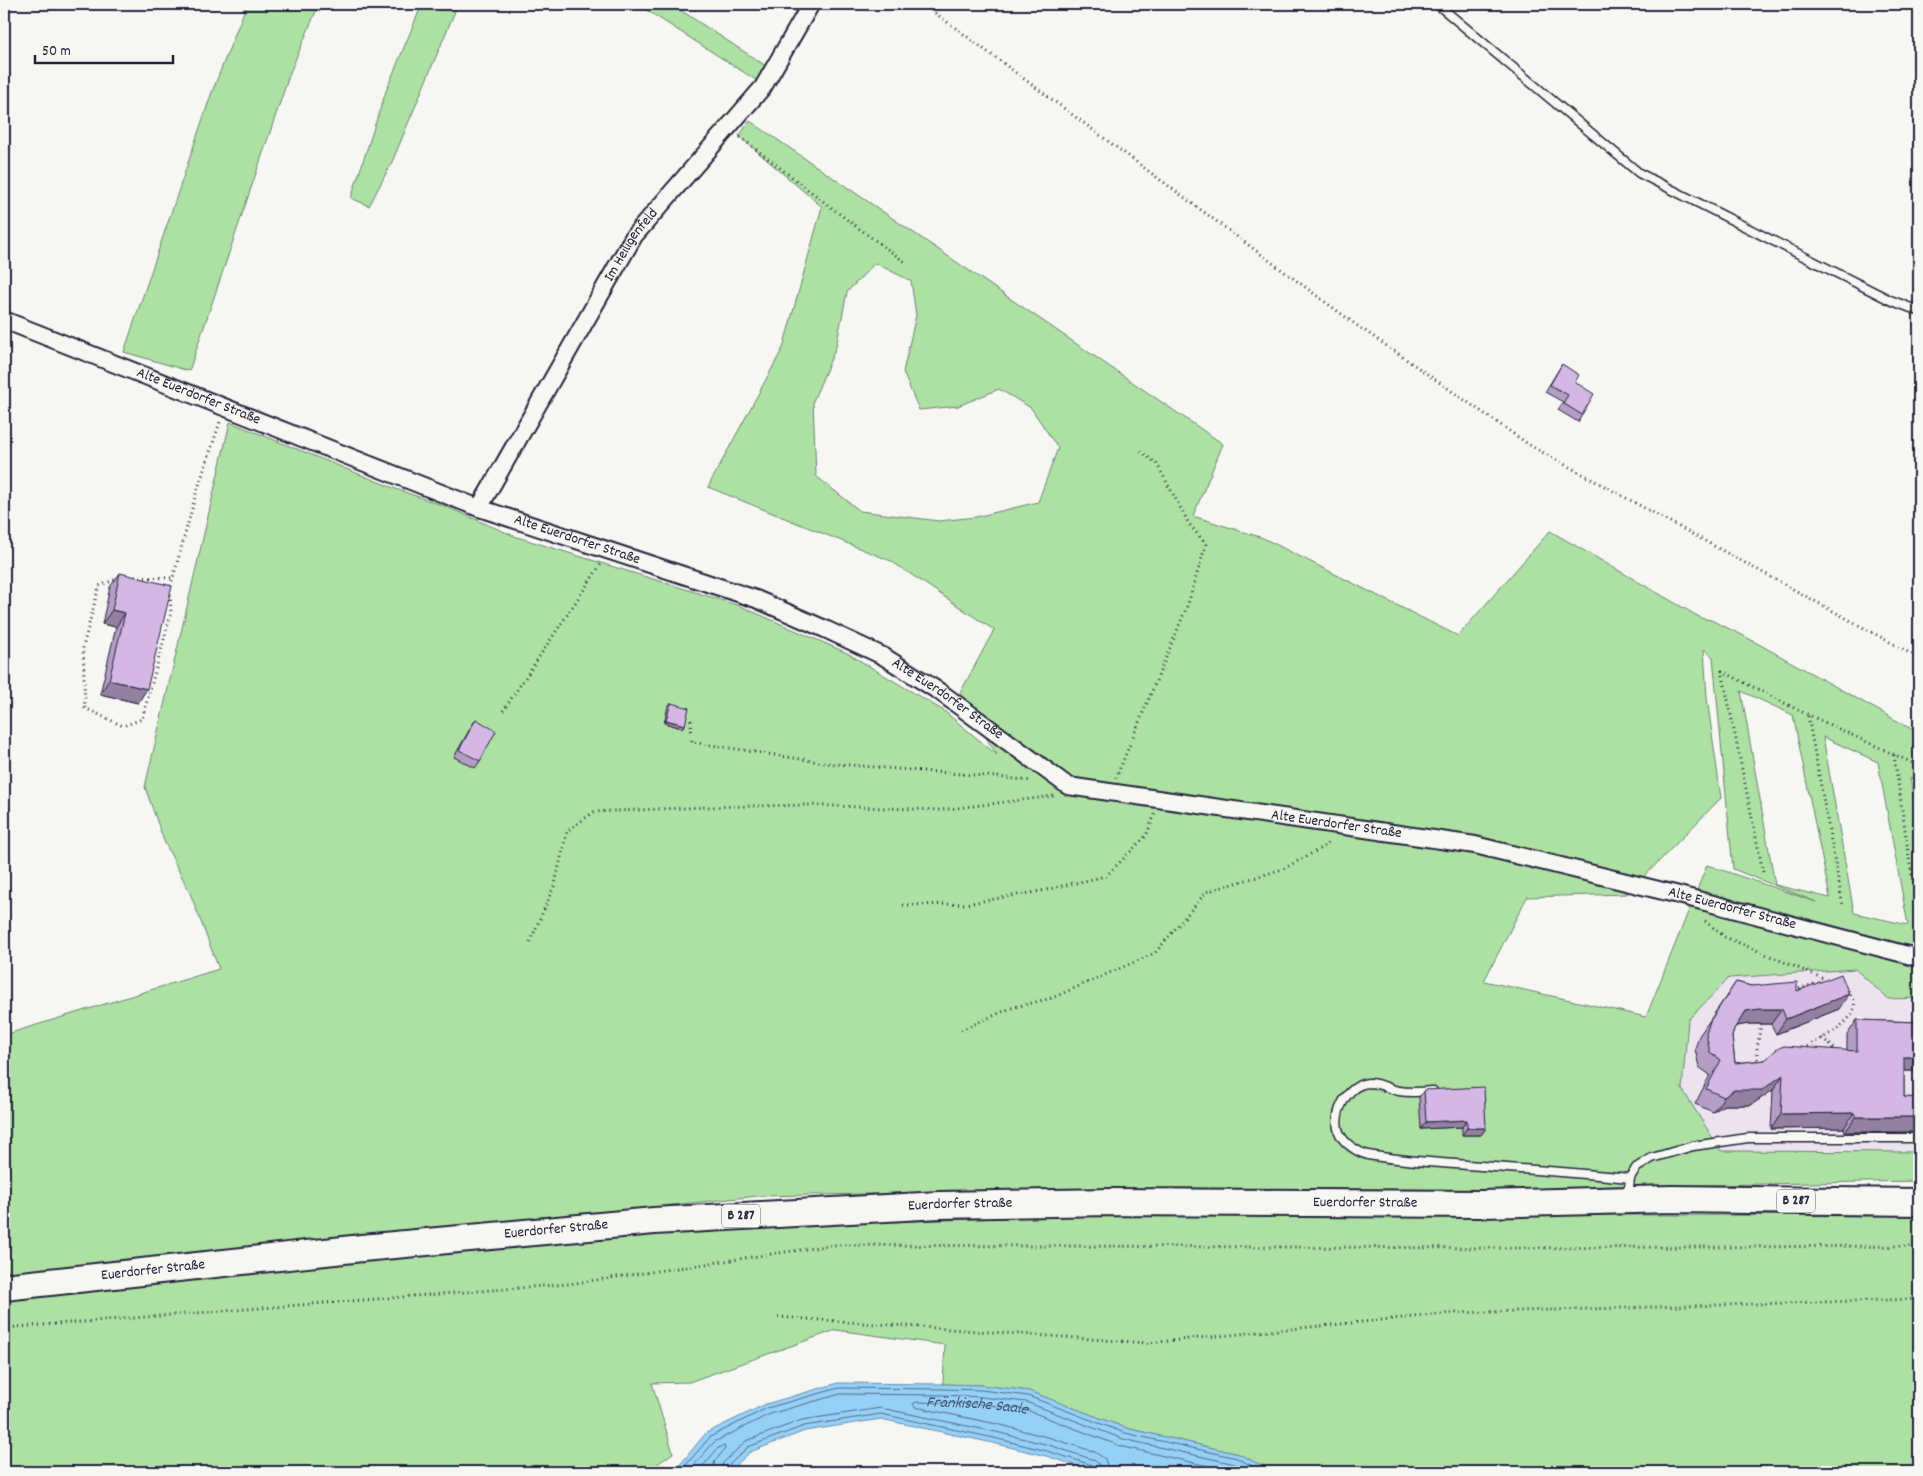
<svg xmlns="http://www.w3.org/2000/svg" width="1923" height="1476" font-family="Dekko,sans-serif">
<rect width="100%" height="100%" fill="#f6f6f2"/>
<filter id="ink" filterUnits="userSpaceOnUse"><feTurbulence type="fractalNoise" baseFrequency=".02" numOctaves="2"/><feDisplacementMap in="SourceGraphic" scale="10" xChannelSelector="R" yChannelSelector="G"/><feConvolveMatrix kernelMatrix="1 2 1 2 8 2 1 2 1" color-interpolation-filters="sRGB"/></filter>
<g filter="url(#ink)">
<path fill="#ece3ee" d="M 1855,969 L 1888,999 L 1919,998 L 1919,1165 L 1711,1158 L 1682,1089 L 1688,1020 L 1729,978 Z"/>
<path fill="#ade1a3" stroke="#68826f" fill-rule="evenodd" d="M 247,4 L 319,4 L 291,70 L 189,371 L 124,352 L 212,92 Z
M 422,4 L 458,4 L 392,162 L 369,206 L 351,198 L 386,91 Z
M 637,4 L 671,4 L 766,66 L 759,82 Z
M 750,121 L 1223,444 L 1193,516 L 1263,538 L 1458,636 L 1550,531 L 1701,618 L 1711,620 L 1744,636 L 1919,733 L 1919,780 L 1910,778 L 1919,834 L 1919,998 L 1888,999 L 1855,969 L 1729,978 L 1688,1020 L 1682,1089 L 1721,1151 L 1919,1152 L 1919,1181 L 1653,1186 L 1552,1190 L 1181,1188 L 758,1196 L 4,1275 L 4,1035 L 219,969 L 190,893 L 164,841 L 145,787 L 230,422 L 396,489 L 447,507 L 514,536 L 740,606 L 847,653 L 944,711 L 997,755 L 959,695 L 994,630 L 891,561 L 708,487 L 783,348 L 822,207 L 739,136 ZM 875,263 L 911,281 L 916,315 L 903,372 L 919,410 L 958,406 L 999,389 L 1031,408 L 1058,448 L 1038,502 L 976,517 L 939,521 L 860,511 L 816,476 L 813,401 L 836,347 L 847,292 ZM 1704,649 L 1713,657 L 1733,869 L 1816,902 L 1707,865 L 1646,1017 L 1484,981 L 1527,897 L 1627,894 L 1721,798 L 1707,698 ZM 1741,691 L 1793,715 L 1830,898 L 1775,885 ZM 1823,737 L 1878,762 L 1908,925 L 1854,913 Z
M 1136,1213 L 1919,1216 L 1919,1472 L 1274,1472 L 1239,1454 L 1126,1428 L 1029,1391 L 981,1385 L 943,1384 L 945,1345 L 836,1330 L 689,1382 L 652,1383 L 673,1453 L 646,1472 L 4,1472 L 4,1299 L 218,1273 L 726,1228 Z"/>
<path fill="#95d1f6" stroke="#678bab" d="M 838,1383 L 943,1384 L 981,1385 L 1029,1391 L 1126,1428 L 1239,1454 L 1274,1472 L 1097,1472 L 1046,1456 L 993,1443 L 881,1419 L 805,1431 L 750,1452 L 729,1472 L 674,1472 L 706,1433 L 766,1404 Z"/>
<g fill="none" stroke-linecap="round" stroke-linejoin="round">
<g stroke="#506886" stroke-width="1">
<path d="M 680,1472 L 710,1437 L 767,1408 L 839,1388 L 943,1389 L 981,1390 L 1028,1396 L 1125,1433 L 1237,1458 L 1263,1472"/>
<path d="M 688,1472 L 714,1442 L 770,1414 L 840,1394 L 943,1395 L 981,1397 L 1026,1402 L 1123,1439 L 1235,1464 L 1250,1472"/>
<path d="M 698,1472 L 718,1448 L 724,1446 L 725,1449 L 715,1461 L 712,1472"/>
<path d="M 720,1472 L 723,1463 L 746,1441 L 802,1420 L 881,1408 L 996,1432 L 1049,1445 L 1094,1460 L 1100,1465 L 1101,1472"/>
<path d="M 726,1472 L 727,1467 L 748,1447 L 804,1426 L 881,1414 L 994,1438 L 1047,1451 L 1092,1465 L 1095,1472"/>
<path id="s1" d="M 1109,1472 L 1105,1459 L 1095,1452 L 1051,1438 L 997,1424 L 915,1407 L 913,1404 L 916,1402 L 980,1404 L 1024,1409 L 1120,1446 L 1234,1472"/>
</g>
<defs>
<path id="lane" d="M 1437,4 L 1639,173 L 1890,300 L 1919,311
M 1433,1091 C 1421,1092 1410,1093 1399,1091 C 1389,1089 1380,1083 1369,1083 C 1348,1084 1332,1113 1339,1132 C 1343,1143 1357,1152 1368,1155 C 1400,1161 1434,1162 1467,1165 C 1521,1169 1575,1173 1630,1178
M 1628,1196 L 1630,1178 L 1636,1168 L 1652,1158 L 1693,1146 L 1748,1138 L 1919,1138"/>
<g id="street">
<path id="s2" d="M 4,320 L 479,508 L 756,599 L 825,629 L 883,656 L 940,692 L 1068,786 L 1475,845 L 1675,894 L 1919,958"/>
<path id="s3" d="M 479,508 L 634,236 L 763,87 L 811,4"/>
</g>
<g id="primary">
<path id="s4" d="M 4,1287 L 362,1248 L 654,1221 L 940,1205 L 1111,1202 L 1482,1204 L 1672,1199 L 1919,1202"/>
</g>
</defs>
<use href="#lane" stroke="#22223b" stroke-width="11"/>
<use href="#street" stroke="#22223b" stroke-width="20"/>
<use href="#primary" stroke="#22223b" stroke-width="30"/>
<path stroke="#22223b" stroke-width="3" stroke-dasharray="1 4" stroke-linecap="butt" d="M 923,4 L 1355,324 L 1531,446 L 1919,658
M 740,137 L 854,225 L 905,262
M 135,577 L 173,578
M 119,578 L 99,586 L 83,647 L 85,708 L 123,726 L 142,719 L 171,614 L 170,588 L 173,578 L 196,494 L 220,422
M 503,711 L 601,564
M 1808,716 L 1843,906
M 691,720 L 692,742 L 825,763 L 997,777 L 1032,781
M 1894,755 L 1919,925
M 1116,778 L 1188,604 L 1206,544 L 1189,524 L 1157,464 L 1138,449
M 1763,872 L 1722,671 L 1798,710 L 1919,766
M 903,905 L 965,904 L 1041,891 L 1106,876 L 1146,836 L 1155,814
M 1705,921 L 1725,937 L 1829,981
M 530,942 L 555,884 L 567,831 L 594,812 L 704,807 L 806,805 L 941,810 L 1054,796
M 1794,990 L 1821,982
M 961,1030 L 1011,1008 L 1052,998 L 1155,953 L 1206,892 L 1283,869 L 1327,845 L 1328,840
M 1822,1038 L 1839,1052
M 1803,1049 C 1823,1037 1877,1014 1844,987
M 1759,1064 C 1753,1046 1762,1037 1760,1019
M 778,1317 L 1148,1343 L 1453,1313 L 1919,1299
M 4,1328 L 569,1284 L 833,1245 L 1497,1248 L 1919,1246"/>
<use href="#lane" stroke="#f6f6f2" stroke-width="8"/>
<use href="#street" stroke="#f6f6f2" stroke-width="16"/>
<use href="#primary" stroke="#f6f6f2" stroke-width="26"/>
</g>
<path fill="#b69dc5" stroke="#22223b" d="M 1562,364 L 1575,382 L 1582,415 L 1578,422 L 1558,410 L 1563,402 L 1545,392 Z
M 120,573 L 138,703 L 100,694 L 116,627 L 102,624 L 110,587 Z
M 671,703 L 685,725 L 682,728 L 664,723 L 668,706 Z
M 476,719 L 480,761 L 475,768 L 454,757 L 471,727 Z
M 1736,982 L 1751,986 L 1797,991 L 1839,1009 L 1776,1034 L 1771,1024 L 1749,1024 L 1736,1026 L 1734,1029 L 1732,1037 L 1735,1063 L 1765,1060 L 1847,1051 L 1847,1035 L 1857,1020 L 1919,1022 L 1919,1071 L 1904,1071 L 1904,1097 L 1919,1098 L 1919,1133 L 1845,1132 L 1844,1128 L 1771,1129 L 1773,1090 L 1751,1105 L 1724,1105 L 1713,1112 L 1695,1104 L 1710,1075 L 1699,1067 L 1695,1049 L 1699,1036 Z
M 1424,1090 L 1486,1128 L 1481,1135 L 1462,1135 L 1462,1127 L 1421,1129 L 1419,1097 Z"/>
<path fill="#9480a0" stroke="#22223b" d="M 112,610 L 125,613 L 116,627 L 102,624 Z
M 109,680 L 147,689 L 138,703 L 100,694 Z
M 666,720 L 685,725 L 682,728 L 664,723 Z
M 1849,994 L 1839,1009 L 1776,1034 L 1786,1019 Z
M 1760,1009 L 1782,1009 L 1771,1024 L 1749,1024 L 1736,1026 L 1746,1011 Z
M 1904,1057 L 1919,1057 L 1919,1071 L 1893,1071 Z
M 1783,1075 L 1773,1090 L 1751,1105 L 1724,1105 L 1713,1112 L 1724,1097 L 1734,1090 Z
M 1854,1113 L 1844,1128 L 1771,1129 L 1781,1114 Z
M 1856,1117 L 1919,1117 L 1919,1132 L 1845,1132 Z
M 1467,1120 L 1462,1127 L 1421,1129 L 1426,1122 Z
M 1467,1128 L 1486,1128 L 1481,1135 L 1462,1135 Z"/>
<path fill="#d4b7e5" stroke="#22223b" d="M 1562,364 L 1579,375 L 1575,382 L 1594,394 L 1582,415 L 1563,403 L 1568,395 L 1550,385 Z
M 120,573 L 172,586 L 147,689 L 109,680 L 125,613 L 112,610 Z
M 671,703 L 689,708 L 685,725 L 666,720 Z
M 476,719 L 496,731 L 480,761 L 459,750 Z
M 1841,974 L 1849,994 L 1786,1019 L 1782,1009 L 1760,1009 L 1746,1011 L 1734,1029 L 1732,1037 L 1735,1063 L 1765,1060 L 1777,1049 L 1784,1046 L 1857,1051 L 1857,1020 L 1919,1022 L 1919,1057 L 1904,1057 L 1904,1097 L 1919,1098 L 1919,1117 L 1856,1117 L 1854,1113 L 1781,1114 L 1783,1075 L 1762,1090 L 1734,1090 L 1724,1097 L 1706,1089 L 1721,1060 L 1710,1052 L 1706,1034 L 1710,1021 L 1736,982 L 1751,986 L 1797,982 L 1797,991 Z
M 1484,1087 L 1486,1128 L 1467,1128 L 1467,1120 L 1426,1122 L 1424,1090 Z"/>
</g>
<g text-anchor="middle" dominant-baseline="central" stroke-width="5" stroke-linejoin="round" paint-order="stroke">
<g fill="#f6f6f2" stroke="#626272" stroke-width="1">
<rect x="1777" y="1189.5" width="38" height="23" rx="4"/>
<rect x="722" y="1204.5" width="38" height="23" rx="4"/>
</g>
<g font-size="14" font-weight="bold" fill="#22223b">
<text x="1796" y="1201">B 287</text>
<text x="741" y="1216">B 287</text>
</g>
<g font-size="15" fill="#22223b" stroke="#f6f6f2">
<text stroke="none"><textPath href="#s3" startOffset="304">Im Heiligenfeld</textPath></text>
<text stroke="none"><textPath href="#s2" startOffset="209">Alte Euerdorfer Straße</textPath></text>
<text stroke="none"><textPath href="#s2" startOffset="614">Alte Euerdorfer Straße</textPath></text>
<text stroke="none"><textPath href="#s2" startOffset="1019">Alte Euerdorfer Straße</textPath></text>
<text stroke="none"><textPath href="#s2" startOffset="1439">Alte Euerdorfer Straße</textPath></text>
<text stroke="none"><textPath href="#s2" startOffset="1844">Alte Euerdorfer Straße</textPath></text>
<text stroke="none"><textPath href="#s4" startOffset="1365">Euerdorfer Straße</textPath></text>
<text stroke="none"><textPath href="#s4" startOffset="960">Euerdorfer Straße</textPath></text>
<text stroke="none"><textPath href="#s4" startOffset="555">Euerdorfer Straße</textPath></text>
<text stroke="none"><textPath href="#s4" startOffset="150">Euerdorfer Straße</textPath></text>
</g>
<g font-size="16" font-style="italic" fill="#445773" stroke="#f6f6f2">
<text stroke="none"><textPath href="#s1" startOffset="280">Fränkische Saale</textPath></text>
</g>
</g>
<rect width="1923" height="1476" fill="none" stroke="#f6f6f2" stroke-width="20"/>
<rect x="10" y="10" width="1903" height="1456" fill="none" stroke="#22223b" stroke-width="2" filter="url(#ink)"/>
<path d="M35 55v8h138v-8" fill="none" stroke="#22223b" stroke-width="2.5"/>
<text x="42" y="55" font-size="15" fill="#22223b" stroke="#f6f6f2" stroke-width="4" paint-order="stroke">50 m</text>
</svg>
